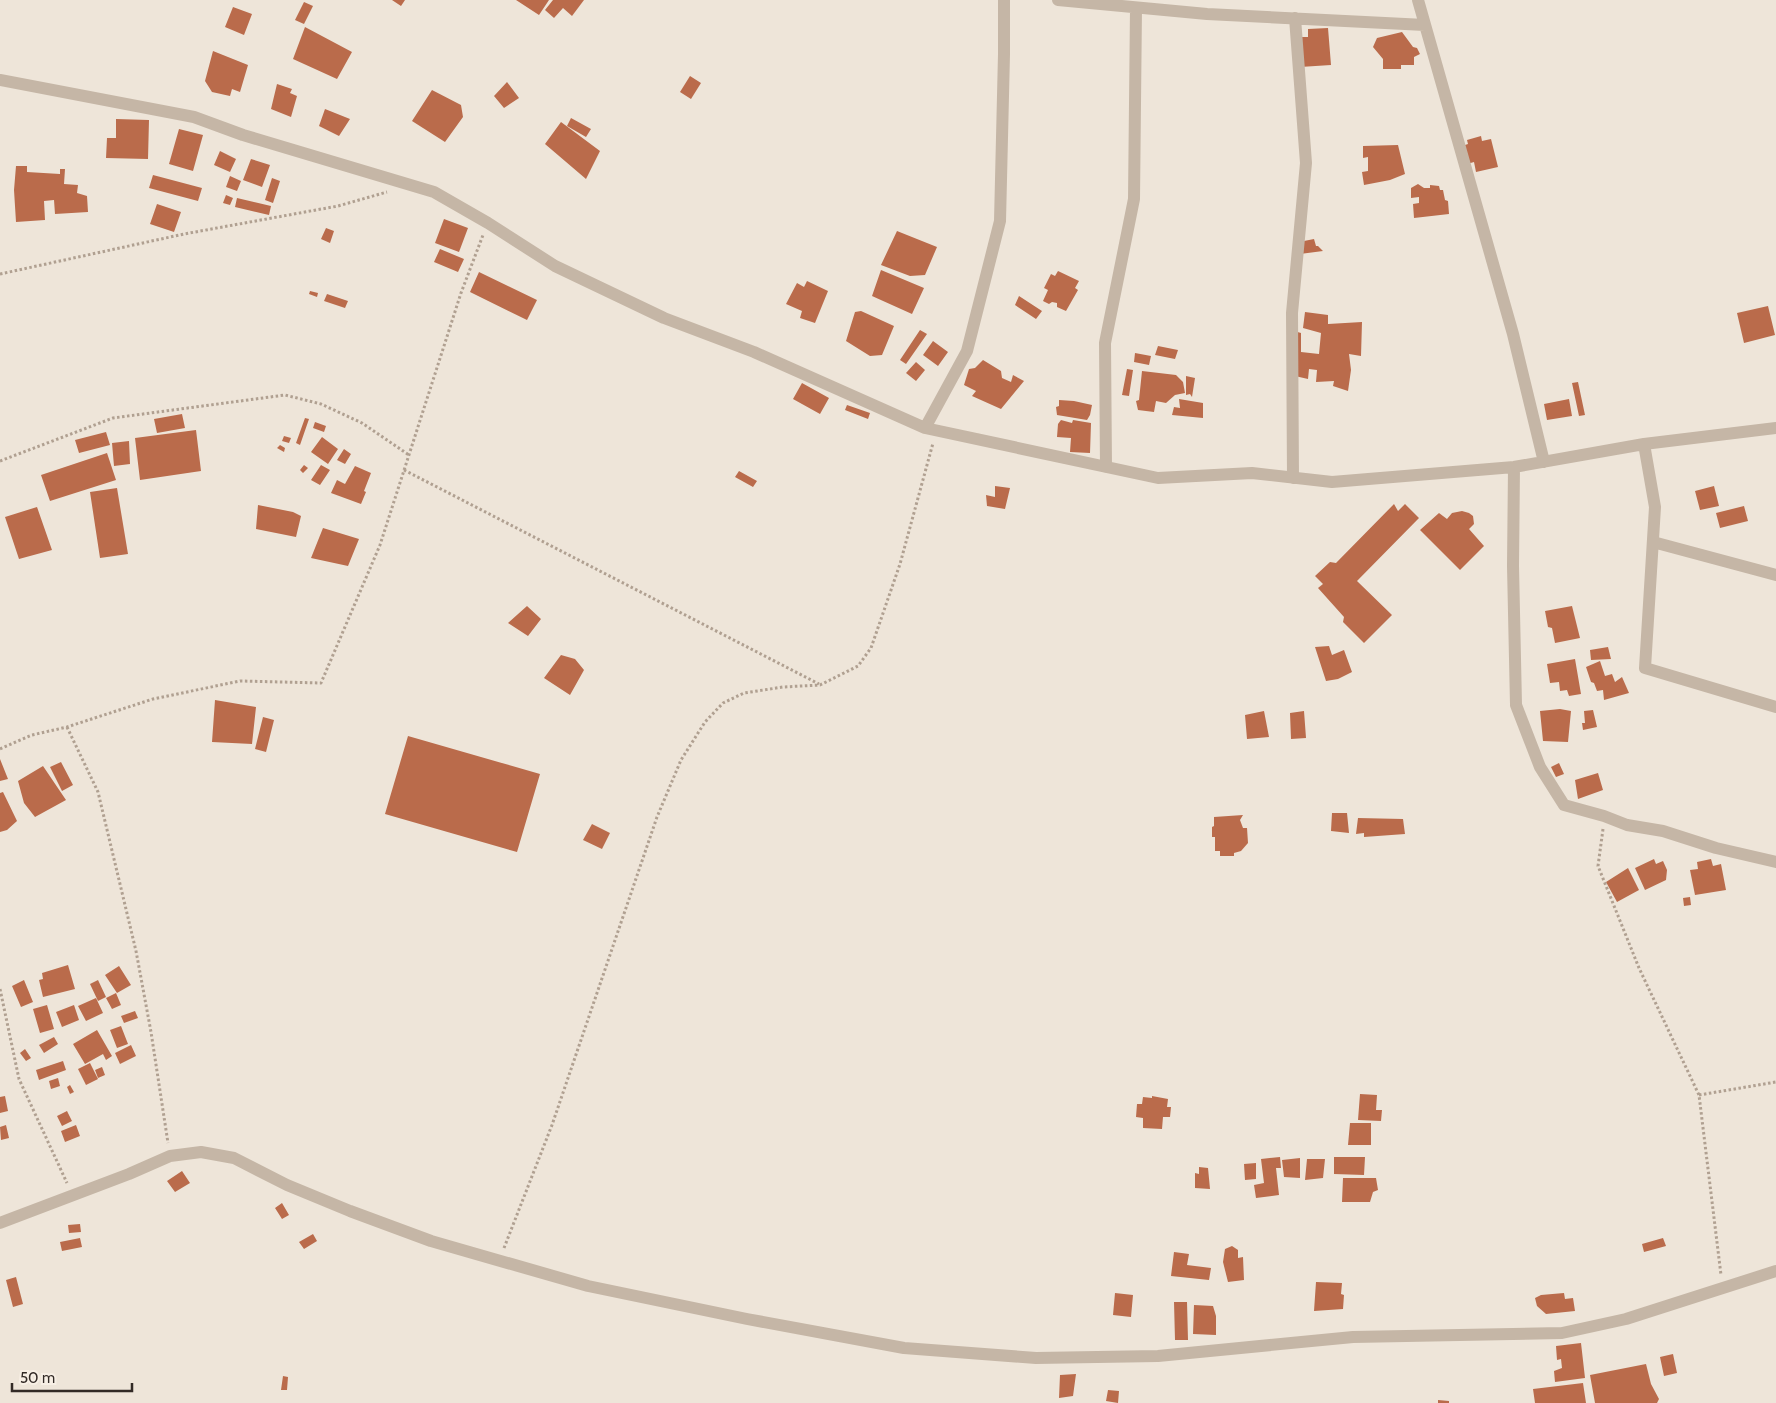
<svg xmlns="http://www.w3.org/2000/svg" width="1776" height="1403" font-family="Cabin,sans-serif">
<rect width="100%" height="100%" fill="#eee5d9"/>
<path fill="#ba6b4b" d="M 392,0 L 405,0 L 401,6 Z
M 516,0 L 549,0 L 539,15 Z
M 553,0 L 584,0 L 572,16 L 563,8 L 554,18 L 545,10 Z
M 304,2 L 313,6 L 304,24 L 295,20 Z
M 233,7 L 252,14 L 244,35 L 225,27 Z
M 305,27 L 352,52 L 337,79 L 293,59 Z
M 1328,28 L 1331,65 L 1300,67 L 1300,37 L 1308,37 L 1308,29 Z
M 1402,32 L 1413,47 L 1417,48 L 1420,54 L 1414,57 L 1414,65 L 1401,65 L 1401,69 L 1383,69 L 1383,59 L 1373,47 L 1377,38 Z
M 213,51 L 248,65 L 240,92 L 232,89 L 230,96 L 212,92 L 205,81 Z
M 690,76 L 701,83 L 691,99 L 680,92 Z
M 507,82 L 519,98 L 504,108 L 494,96 Z
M 277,84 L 292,89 L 290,93 L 297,96 L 291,117 L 271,109 Z
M 432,90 L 461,105 L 463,117 L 445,142 L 412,121 Z
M 325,109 L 350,119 L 339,136 L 319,126 Z
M 571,118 L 591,129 L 586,137 L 567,126 Z
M 116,119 L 149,120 L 148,159 L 106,158 L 107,138 L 116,138 Z
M 561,122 L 600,151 L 586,179 L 545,144 Z
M 179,129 L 203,135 L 193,171 L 169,164 Z
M 1481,136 L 1482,141 L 1491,139 L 1498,167 L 1476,172 L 1474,162 L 1467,164 L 1462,146 L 1468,144 L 1467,140 Z
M 1398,145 L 1405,174 L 1390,180 L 1364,185 L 1362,172 L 1368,171 L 1368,157 L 1363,158 L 1363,146 Z
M 220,151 L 236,159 L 230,172 L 214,165 Z
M 251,159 L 270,165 L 262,187 L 243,180 Z
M 16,166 L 27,166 L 27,172 L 60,174 L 60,169 L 65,169 L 64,184 L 78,185 L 77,193 L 87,196 L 88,212 L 55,214 L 54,200 L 44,201 L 45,220 L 16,222 L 14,190 Z
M 153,175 L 202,188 L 198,201 L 149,188 Z
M 230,176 L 241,181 L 237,191 L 226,187 Z
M 272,178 L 280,181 L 273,203 L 265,200 Z
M 1418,184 L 1424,188 L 1430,188 L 1430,185 L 1439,186 L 1440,190 L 1443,190 L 1445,200 L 1448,201 L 1449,214 L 1414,218 L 1413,204 L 1419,203 L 1419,197 L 1411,198 L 1411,188 Z
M 226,195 L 233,198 L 230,205 L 223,203 Z
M 237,198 L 271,206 L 269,215 L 235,207 Z
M 157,204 L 181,212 L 174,232 L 150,224 Z
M 444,219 L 468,228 L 459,252 L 435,243 Z
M 326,228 L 334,231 L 330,243 L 321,239 Z
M 897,231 L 937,247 L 925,275 L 910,276 L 881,265 Z
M 1314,239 L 1316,246 L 1318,246 L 1323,251 L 1300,254 L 1299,242 Z
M 440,249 L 464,259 L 458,272 L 434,262 Z
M 881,270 L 924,288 L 912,314 L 872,296 Z
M 1058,271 L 1079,281 L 1075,288 L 1078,290 L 1066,311 L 1057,307 L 1057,303 L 1052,302 L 1049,304 L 1043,301 L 1048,290 L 1044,288 L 1051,274 L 1055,276 Z
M 479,272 L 537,300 L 527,320 L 470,292 Z
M 807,281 L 828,291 L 815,323 L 800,318 L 802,311 L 786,304 L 797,283 L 804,287 Z
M 310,291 L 318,293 L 317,297 L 309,294 Z
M 327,294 L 348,301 L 345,308 L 324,301 Z
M 1019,296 L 1042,311 L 1036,319 L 1015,305 Z
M 1768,306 L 1775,335 L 1744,343 L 1737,313 Z
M 861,311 L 894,326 L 882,355 L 870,356 L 846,341 L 855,312 Z
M 1305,312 L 1328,315 L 1328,324 L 1362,322 L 1361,356 L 1349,354 L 1351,370 L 1348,391 L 1333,386 L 1334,381 L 1316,382 L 1317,370 L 1309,369 L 1308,379 L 1295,376 L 1294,331 L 1301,333 L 1301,352 L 1319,354 L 1321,333 L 1303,328 Z
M 920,330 L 927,334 L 906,364 L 900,360 Z
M 933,341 L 948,352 L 938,366 L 923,355 Z
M 1158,346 L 1178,350 L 1175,359 L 1155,355 Z
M 1135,353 L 1151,356 L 1149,365 L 1134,362 Z
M 983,360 L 1001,371 L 1002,378 L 1011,382 L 1013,375 L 1024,381 L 1001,409 L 972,396 L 976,391 L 964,385 L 969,369 L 975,368 Z
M 916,362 L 925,370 L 916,381 L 906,373 Z
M 1127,369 L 1133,370 L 1129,396 L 1122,395 Z
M 1142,371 L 1176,375 L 1183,382 L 1185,393 L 1175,395 L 1166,403 L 1156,401 L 1154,412 L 1138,410 L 1136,401 L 1139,400 Z
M 1186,376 L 1195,378 L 1192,397 L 1190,394 L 1186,395 Z
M 1578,382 L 1585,415 L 1579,416 L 1572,383 Z
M 802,383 L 829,398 L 820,414 L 793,399 Z
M 1179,399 L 1203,403 L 1203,418 L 1172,415 L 1174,407 L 1180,408 Z
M 1569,399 L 1572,416 L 1547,420 L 1544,404 Z
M 1059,400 L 1074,401 L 1092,405 L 1090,415 L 1087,420 L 1057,415 L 1056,407 L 1059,406 Z
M 847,405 L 870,413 L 868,419 L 845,410 Z
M 182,414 L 185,428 L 157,433 L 154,419 Z
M 305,418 L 309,419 L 300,445 L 296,443 Z
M 1061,420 L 1072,423 L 1073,420 L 1091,423 L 1090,453 L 1070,452 L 1071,438 L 1057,437 L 1058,424 Z
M 315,422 L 326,426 L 324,432 L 313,428 Z
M 196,430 L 201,471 L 140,480 L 135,438 Z
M 106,432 L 110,445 L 79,453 L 75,440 Z
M 284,436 L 291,438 L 289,443 L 282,441 Z
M 322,437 L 338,449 L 328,464 L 311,452 Z
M 129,441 L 130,464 L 114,466 L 112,443 Z
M 280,445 L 285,448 L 284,452 L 277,448 Z
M 344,449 L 351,454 L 345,464 L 337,460 Z
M 107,453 L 116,480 L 50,501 L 41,475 Z
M 304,465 L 308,468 L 303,473 L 300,470 Z
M 321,465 L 330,470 L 320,485 L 311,480 Z
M 355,466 L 371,473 L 364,491 L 366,492 L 361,504 L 331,493 L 337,480 L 345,484 Z
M 739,471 L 757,481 L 753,487 L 735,477 Z
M 995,486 L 1010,488 L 1005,509 L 987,506 L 986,495 L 995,497 Z
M 1714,486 L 1719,506 L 1700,510 L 1695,491 Z
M 117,488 L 128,554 L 100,558 L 90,492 Z
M 1394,504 L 1398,511 L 1405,504 L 1419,518 L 1357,581 L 1392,615 L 1364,643 L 1343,622 L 1344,617 L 1318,588 L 1323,584 L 1315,576 L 1330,562 L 1336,563 Z
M 258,505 L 293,512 L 301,516 L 296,537 L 256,529 Z
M 1744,506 L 1748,521 L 1720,528 L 1716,513 Z
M 37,507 L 52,550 L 19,559 L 5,517 Z
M 1462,511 L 1469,513 L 1473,516 L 1474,524 L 1469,529 L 1484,546 L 1460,570 L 1420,530 L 1439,513 L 1447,519 L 1452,513 Z
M 323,528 L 359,539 L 348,566 L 311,558 Z
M 527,606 L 541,619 L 528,636 L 508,623 Z
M 1572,606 L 1580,638 L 1555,643 L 1552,628 L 1548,627 L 1545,611 Z
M 1329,646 L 1332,655 L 1344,650 L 1352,672 L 1338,679 L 1326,681 L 1315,647 Z
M 1608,647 L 1611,659 L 1591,660 L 1590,650 Z
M 561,655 L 575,659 L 584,670 L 570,695 L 544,678 Z
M 1575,659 L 1581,694 L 1569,696 L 1567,690 L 1560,691 L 1559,682 L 1550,683 L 1547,664 Z
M 1600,661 L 1605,676 L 1612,674 L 1615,682 L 1622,677 L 1629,693 L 1604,700 L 1603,690 L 1597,691 L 1594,683 L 1591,682 L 1586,667 Z
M 215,700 L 256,707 L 252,744 L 212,742 Z
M 1560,709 L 1571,711 L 1568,742 L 1543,741 L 1540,711 Z
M 1593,710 L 1597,727 L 1583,730 L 1582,723 L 1585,723 L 1584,711 Z
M 1264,711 L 1269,737 L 1247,739 L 1245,715 Z
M 1304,711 L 1306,738 L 1291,739 L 1290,713 Z
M 263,717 L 274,720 L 266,752 L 255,749 Z
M 408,736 L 540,774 L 517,852 L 385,814 Z
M 0,759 L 8,779 L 0,781 Z
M 61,762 L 73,785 L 62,791 L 50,767 Z
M 1559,763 L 1564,774 L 1556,777 L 1551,767 Z
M 43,766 L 66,800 L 35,817 L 24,803 L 18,781 Z
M 1598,773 L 1603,790 L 1578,799 L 1575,780 Z
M 3,792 L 17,821 L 7,830 L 0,832 L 0,793 Z
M 1332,813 L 1347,813 L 1349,833 L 1331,831 Z
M 1243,815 L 1240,820 L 1243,828 L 1247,828 L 1248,843 L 1241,851 L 1234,853 L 1234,856 L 1220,856 L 1220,851 L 1215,851 L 1215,837 L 1212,837 L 1212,827 L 1214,826 L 1214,817 Z
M 1358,818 L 1403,819 L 1405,834 L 1364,837 L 1364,833 L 1356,834 Z
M 592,824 L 610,833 L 602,849 L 583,840 Z
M 1654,859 L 1656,864 L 1663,861 L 1667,870 L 1666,880 L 1645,890 L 1635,868 Z
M 1711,859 L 1713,866 L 1721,864 L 1726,890 L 1695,895 L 1690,870 L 1698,869 L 1697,862 Z
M 1628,868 L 1639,890 L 1617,902 L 1606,882 Z
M 1690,897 L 1691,905 L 1684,906 L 1683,898 Z
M 68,965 L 75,989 L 43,997 L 39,980 L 43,979 L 42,973 Z
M 119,966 L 131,985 L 117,993 L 105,975 Z
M 24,980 L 33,1002 L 21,1007 L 12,986 Z
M 98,980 L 106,997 L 98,1001 L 90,984 Z
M 116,993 L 121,1005 L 112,1009 L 106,998 Z
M 96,998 L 103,1013 L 86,1021 L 78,1006 Z
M 47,1005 L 54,1029 L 40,1033 L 33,1009 Z
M 74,1005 L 79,1020 L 62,1027 L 56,1012 Z
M 135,1011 L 138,1018 L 124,1023 L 121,1016 Z
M 121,1026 L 128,1044 L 117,1048 L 110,1030 Z
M 97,1030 L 112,1056 L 106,1060 L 103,1054 L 85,1064 L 73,1044 Z
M 54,1037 L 58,1044 L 44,1053 L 39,1045 Z
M 131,1045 L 136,1056 L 120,1064 L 115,1053 Z
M 25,1049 L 31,1058 L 26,1061 L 20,1053 Z
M 63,1061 L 66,1070 L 39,1080 L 36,1070 Z
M 90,1063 L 98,1079 L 86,1085 L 78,1069 Z
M 102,1067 L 105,1075 L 98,1078 L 95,1070 Z
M 58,1078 L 60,1086 L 51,1089 L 49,1081 Z
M 70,1085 L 74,1092 L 70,1094 L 67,1087 Z
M 1360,1094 L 1377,1095 L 1376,1110 L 1382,1110 L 1381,1121 L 1358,1120 Z
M 5,1096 L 8,1111 L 0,1113 L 0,1097 Z
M 1152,1096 L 1168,1099 L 1167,1107 L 1171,1107 L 1170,1117 L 1163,1117 L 1162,1129 L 1143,1128 L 1143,1118 L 1136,1117 L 1137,1104 L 1142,1104 L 1143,1097 L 1152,1098 Z
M 67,1111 L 72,1121 L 62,1126 L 57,1116 Z
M 1350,1123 L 1371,1123 L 1371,1145 L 1348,1145 Z
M 6,1125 L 9,1138 L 1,1140 L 0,1127 Z
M 76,1125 L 80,1136 L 65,1142 L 61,1131 Z
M 1280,1157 L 1281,1168 L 1276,1168 L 1279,1195 L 1256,1198 L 1254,1185 L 1264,1183 L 1261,1159 Z
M 1334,1157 L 1365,1157 L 1364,1175 L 1334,1174 Z
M 1300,1158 L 1300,1178 L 1284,1177 L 1282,1160 Z
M 1307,1159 L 1325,1159 L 1323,1178 L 1305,1180 Z
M 1256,1163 L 1256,1179 L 1245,1180 L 1244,1164 Z
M 1199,1167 L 1208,1168 L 1210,1189 L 1195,1188 L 1195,1173 L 1199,1174 Z
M 182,1171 L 190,1183 L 175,1192 L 167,1181 Z
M 1343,1178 L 1376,1178 L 1378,1190 L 1373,1192 L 1370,1202 L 1342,1202 Z
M 282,1203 L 289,1215 L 282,1219 L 275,1208 Z
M 80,1224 L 81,1232 L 69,1233 L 68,1225 Z
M 313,1234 L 317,1241 L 304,1249 L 299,1242 Z
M 80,1238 L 82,1247 L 62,1251 L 60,1242 Z
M 1663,1238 L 1666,1246 L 1644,1252 L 1642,1244 Z
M 1232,1246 L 1238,1250 L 1238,1258 L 1243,1257 L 1244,1280 L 1228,1282 L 1223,1262 L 1225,1249 Z
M 1174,1252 L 1189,1254 L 1187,1265 L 1211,1268 L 1209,1280 L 1171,1276 Z
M 16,1277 L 23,1304 L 13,1307 L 6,1280 Z
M 1316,1282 L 1342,1283 L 1341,1294 L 1344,1295 L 1343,1309 L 1314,1311 Z
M 1115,1293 L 1133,1295 L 1131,1317 L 1113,1315 Z
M 1564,1293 L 1565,1299 L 1573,1298 L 1575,1311 L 1546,1314 L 1537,1306 L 1535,1298 L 1541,1295 Z
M 1174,1302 L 1187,1302 L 1188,1340 L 1175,1340 Z
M 1194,1305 L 1213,1306 L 1216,1316 L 1216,1335 L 1193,1334 Z
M 1581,1343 L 1585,1378 L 1555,1382 L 1554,1371 L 1562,1368 L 1561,1359 L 1557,1360 L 1556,1346 Z
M 1673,1354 L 1677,1373 L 1664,1376 L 1660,1357 Z
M 1646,1364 L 1651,1384 L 1659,1399 L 1657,1403 L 1595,1403 L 1590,1375 Z
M 1076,1374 L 1073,1396 L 1059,1398 L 1060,1375 Z
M 283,1376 L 288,1377 L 287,1390 L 281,1390 Z
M 1583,1383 L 1586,1403 L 1535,1403 L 1533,1389 Z
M 1108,1390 L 1119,1391 L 1118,1403 L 1106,1401 Z
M 1438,1400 L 1449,1401 L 1449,1403 L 1438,1403 Z"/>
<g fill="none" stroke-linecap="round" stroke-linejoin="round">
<path stroke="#b0a091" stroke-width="3" stroke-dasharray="2.5 2.5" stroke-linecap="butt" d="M 0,274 L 184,234 L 338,206 L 387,192
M 0,461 L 113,418 L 285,395 L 321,404 L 362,423 L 409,455
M 404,470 L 819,684
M 67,727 L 98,792 L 136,951 L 151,1032 L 168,1143
M 0,749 L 32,735 L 67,727 L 153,699 L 240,681 L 321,683 L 380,545 L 461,293 L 483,235
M 1603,829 L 1598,866 L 1639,968 L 1699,1095 L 1721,1275
M 0,989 L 19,1079 L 67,1183
M 1699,1095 L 1776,1082
M 504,1248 L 552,1125 L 657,817 L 681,760 L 705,722 L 723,703 L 744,693 L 783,687 L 820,685 L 858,666 L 871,648 L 900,564 L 933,443"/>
<path stroke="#c5b6a6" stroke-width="12" d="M 1058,0 L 1207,14 L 1425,25
M 1418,0 L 1513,334 L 1544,462
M 0,80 L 194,117 L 243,135 L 434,192 L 488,223 L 555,266 L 664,318 L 754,352 L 925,428 L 1158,478 L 1252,473 L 1332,482 L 1514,467 L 1644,444 L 1776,428
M 925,428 L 967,351 L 1000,221 L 1004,54 L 1004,0
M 1644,444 L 1655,507 L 1645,668 L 1776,707
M 1106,467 L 1105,343 L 1134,199 L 1136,8
M 1514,467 L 1513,566 L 1516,705 L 1540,767 L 1564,805 L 1604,816 L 1627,825 L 1663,831 L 1716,848 L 1776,862
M 1293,478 L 1292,313 L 1306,163 L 1295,18
M 1653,542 L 1776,575
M 0,1223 L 129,1174 L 170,1156 L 201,1152 L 234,1158 L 287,1185 L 350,1211 L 431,1241 L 588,1286 L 747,1319 L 904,1348 L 1036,1358 L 1158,1356 L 1353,1337 L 1562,1333 L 1626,1319 L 1776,1271"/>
</g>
<path d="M12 1383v8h120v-8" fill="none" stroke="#322a26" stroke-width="2.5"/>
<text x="20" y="1383" font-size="15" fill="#322a26" stroke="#f7efe5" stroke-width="4" paint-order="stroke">50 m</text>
</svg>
